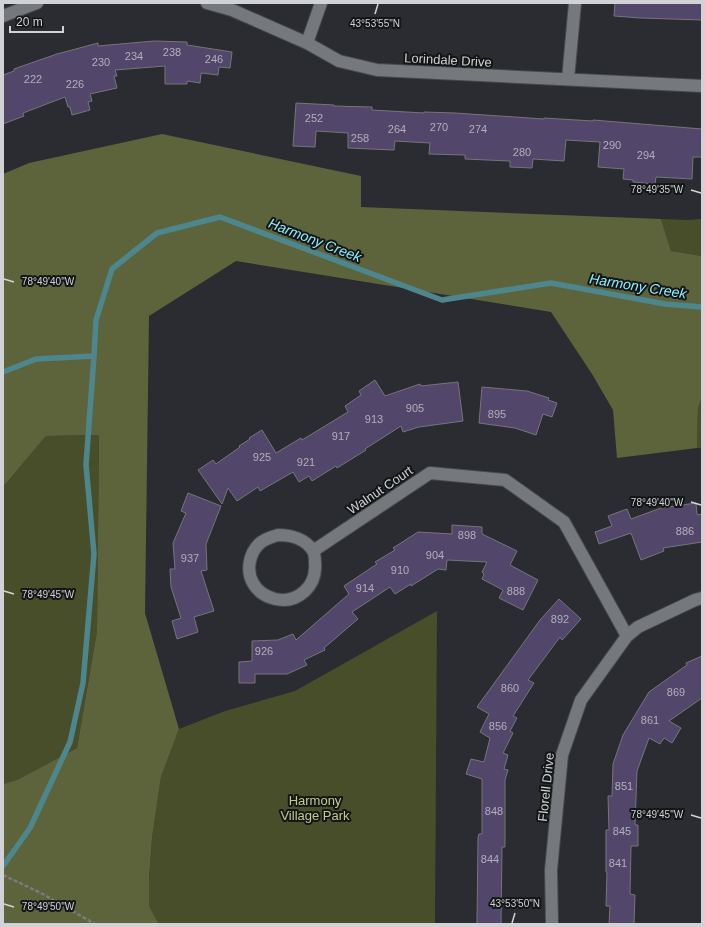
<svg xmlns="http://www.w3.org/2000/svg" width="705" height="927" font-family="Arial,sans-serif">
<rect width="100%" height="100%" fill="#2a2c31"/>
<path fill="#494e2a" d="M 661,219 L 688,220 L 702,219 L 702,256 L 671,251 Z
M 702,397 L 702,448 L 697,448 L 698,408 Z
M 99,435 L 97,631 L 77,748 L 17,780 L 3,784 L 3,487 L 46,436 Z
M 437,611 L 435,924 L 159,924 L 149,906 L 149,879 L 152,838 L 161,777 L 179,729 L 225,711 L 295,691 Z"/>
<path fill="#5d643b" d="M 162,134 L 361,176 L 361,207 L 661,219 L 671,251 L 702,256 L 702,397 L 698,408 L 697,448 L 617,458 L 613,410 L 592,374 L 551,312 L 236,261 L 149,316 L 145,613 L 179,729 L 161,777 L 152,838 L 149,879 L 149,906 L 159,924 L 3,924 L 3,784 L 17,780 L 77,748 L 97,631 L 99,435 L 46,436 L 3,487 L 3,174 L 29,163 Z"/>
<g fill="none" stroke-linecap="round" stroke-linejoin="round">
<path stroke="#4e868e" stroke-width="5.5" d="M 3,372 L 36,359 L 94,356
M 3,866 L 30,828 L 70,742 L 83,683 L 94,554 L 86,465 L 94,356 L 96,320 L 112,269 L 157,233 L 220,217 L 442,300 L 551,283 L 665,304 L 702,307"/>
</g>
<path fill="#52466a" stroke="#77757a" d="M 615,3 L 702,3 L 702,20 L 641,18 L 614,16 Z
M 154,41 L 187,42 L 187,45 L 232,52 L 230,68 L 219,67 L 218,75 L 201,73 L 200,83 L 187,81 L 187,84 L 165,84 L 165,66 L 115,70 L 117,76 L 114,76 L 117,88 L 90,94 L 92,101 L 88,102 L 90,110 L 72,115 L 70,107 L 68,107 L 65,97 L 23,113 L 24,116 L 3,124 L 3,75 L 14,71 L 14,69 L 57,54 L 98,43 L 98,46 Z
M 296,103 L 334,105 L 334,106 L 372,107 L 372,110 L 424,113 L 424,112 L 455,113 L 544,119 L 544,118 L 593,121 L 593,120 L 702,129 L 702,157 L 693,157 L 692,179 L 656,177 L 655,184 L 633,182 L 633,180 L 623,179 L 624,169 L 598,167 L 600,142 L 566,140 L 564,161 L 533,159 L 532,168 L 510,167 L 510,161 L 465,159 L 465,155 L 429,154 L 430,143 L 395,141 L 394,150 L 348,148 L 348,133 L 316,131 L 315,147 L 293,146 Z
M 375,380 L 385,396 L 420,384 L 421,386 L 458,382 L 463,421 L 419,427 L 403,432 L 401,426 L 365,449 L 366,450 L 337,468 L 336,466 L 312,481 L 309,476 L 299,482 L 293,472 L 260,491 L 258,487 L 237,501 L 228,488 L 222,504 L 198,470 L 213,460 L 216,464 L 240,447 L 239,446 L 250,439 L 249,438 L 262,430 L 276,453 L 301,438 L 302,440 L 348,412 L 345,406 L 361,395 L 359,391 Z
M 482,387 L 527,391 L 549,398 L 548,400 L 557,403 L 552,417 L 543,414 L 536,435 L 515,428 L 479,423 Z
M 188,493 L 221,506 L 206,544 L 207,570 L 201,571 L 214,611 L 194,617 L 198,632 L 177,639 L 172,621 L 181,618 L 171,587 L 170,569 L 175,569 L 173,543 L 186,513 L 181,511 Z
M 696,503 L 697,515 L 702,514 L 702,542 L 663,548 L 664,551 L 641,560 L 631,533 L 599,544 L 595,532 L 612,526 L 608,516 L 627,509 L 631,519 L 661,508 Z
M 452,525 L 482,527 L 482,534 L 517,551 L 510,565 L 538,580 L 523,610 L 499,598 L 503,590 L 482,579 L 484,574 L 482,572 L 487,562 L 447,560 L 446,570 L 438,569 L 411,586 L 411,584 L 395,594 L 390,587 L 352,612 L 358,619 L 324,648 L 325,650 L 304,660 L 307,665 L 287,674 L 255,674 L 255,683 L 239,683 L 239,662 L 252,661 L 252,641 L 278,640 L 293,634 L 296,640 L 349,594 L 344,586 L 377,564 L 375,562 L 395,550 L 393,548 L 418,532 L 452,534 Z
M 559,599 L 581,619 L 562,640 L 560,637 L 528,680 L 534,683 L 513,716 L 517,718 L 510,731 L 513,733 L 503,753 L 508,755 L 504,769 L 508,770 L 505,780 L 505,847 L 502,847 L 501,924 L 477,924 L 478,838 L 479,834 L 482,834 L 482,779 L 466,774 L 471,759 L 484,762 L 490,738 L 480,732 L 489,714 L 477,707 L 540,620 Z
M 702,656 L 702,698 L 669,721 L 681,728 L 672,743 L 664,738 L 660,744 L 649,738 L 637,771 L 635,825 L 638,825 L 638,846 L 631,846 L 630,894 L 635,895 L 634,924 L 609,924 L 610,906 L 606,906 L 607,872 L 606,872 L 606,830 L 609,830 L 608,796 L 612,796 L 613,764 L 623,735 L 649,692 L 687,665 L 686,663 Z"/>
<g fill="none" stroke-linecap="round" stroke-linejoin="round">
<defs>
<path id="minor" d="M 207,3 L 232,10 L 307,43 L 339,61 L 377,70 L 702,86
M 3,16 L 37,3
M 307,43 L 321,3
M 568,79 L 575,3
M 278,535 C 291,535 306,539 313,551 C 315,554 315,559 315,563 C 317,586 298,604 275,599 C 266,597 257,591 253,583 C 246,571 249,554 259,544 C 264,539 271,537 278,535 Z
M 313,551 L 430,473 L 505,480 L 564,522 L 627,636
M 552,924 L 551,870 L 562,755 L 581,700 L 627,636 L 638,627 L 695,600 L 702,598"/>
</defs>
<use href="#minor" stroke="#484a4d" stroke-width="14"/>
<path stroke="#7a7b7f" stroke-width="2.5" stroke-dasharray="4 2" stroke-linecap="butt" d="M 3,875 L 41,893 L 95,924"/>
<use href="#minor" stroke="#75787d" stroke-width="12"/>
</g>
<path fill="none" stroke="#d1d2d5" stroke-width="1.5" d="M 375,14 L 378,4M 691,190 L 701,193M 4,279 L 14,282M 691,502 L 701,505M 4,591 L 14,594M 691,815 L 701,818M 4,904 L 14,907M 512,923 L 515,913"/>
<g text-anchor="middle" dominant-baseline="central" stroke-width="4" stroke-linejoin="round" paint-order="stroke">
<g font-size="11" fill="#b1afba">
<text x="172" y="52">238</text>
<text x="134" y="56">234</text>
<text x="214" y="59">246</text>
<text x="101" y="62">230</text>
<text x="33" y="79">222</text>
<text x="75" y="84">226</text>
<text x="314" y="118">252</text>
<text x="439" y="127">270</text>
<text x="397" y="129">264</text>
<text x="478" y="129">274</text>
<text x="360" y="138">258</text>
<text x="612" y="145">290</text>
<text x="522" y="152">280</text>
<text x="646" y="155">294</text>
<text x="415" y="408">905</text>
<text x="497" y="414">895</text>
<text x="374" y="419">913</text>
<text x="341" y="436">917</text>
<text x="262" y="457">925</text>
<text x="306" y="462">921</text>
<text x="685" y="531">886</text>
<text x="467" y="535">898</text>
<text x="435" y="555">904</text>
<text x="190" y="558">937</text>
<text x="400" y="570">910</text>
<text x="365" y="588">914</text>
<text x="516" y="591">888</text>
<text x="560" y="619">892</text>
<text x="264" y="651">926</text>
<text x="510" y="688">860</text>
<text x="676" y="692">869</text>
<text x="650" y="720">861</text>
<text x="498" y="726">856</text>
<text x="624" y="786">851</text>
<text x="494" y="811">848</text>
<text x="622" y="831">845</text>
<text x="490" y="859">844</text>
<text x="618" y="863">841</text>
</g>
<g font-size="13" fill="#d1d2d5" stroke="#141517">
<text transform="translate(448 60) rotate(3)">Lorindale Drive</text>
<text transform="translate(380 490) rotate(-34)">Walnut Court</text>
<text transform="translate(546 787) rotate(-84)">Florell Drive</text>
</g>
<g font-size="13" fill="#c1cd89" stroke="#141517">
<text x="315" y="800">Harmony<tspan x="315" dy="15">Village Park</tspan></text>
</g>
<g font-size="14" font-style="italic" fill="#8fedf9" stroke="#141517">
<text transform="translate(315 240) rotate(21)">Harmony Creek</text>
<text transform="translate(638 286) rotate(9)">Harmony Creek</text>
</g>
</g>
<g font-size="10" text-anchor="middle" fill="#d1d2d5" stroke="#141517" stroke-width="4" stroke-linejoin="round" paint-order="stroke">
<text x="375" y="27">43°53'55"N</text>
<text x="657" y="193">78°49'35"W</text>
<text x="48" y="285">78°49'40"W</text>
<text x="657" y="506">78°49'40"W</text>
<text x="48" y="598">78°49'45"W</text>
<text x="657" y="818">78°49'45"W</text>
<text x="515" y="907">43°53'50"N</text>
<text x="48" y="910">78°49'50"W</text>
</g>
<rect width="705" height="927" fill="none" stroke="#d1d2d5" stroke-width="8"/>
<path d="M10 26v6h53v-6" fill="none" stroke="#d1d2d5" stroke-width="2"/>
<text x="16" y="26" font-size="12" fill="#d1d2d5" stroke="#141517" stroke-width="3" paint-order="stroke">20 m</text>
</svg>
